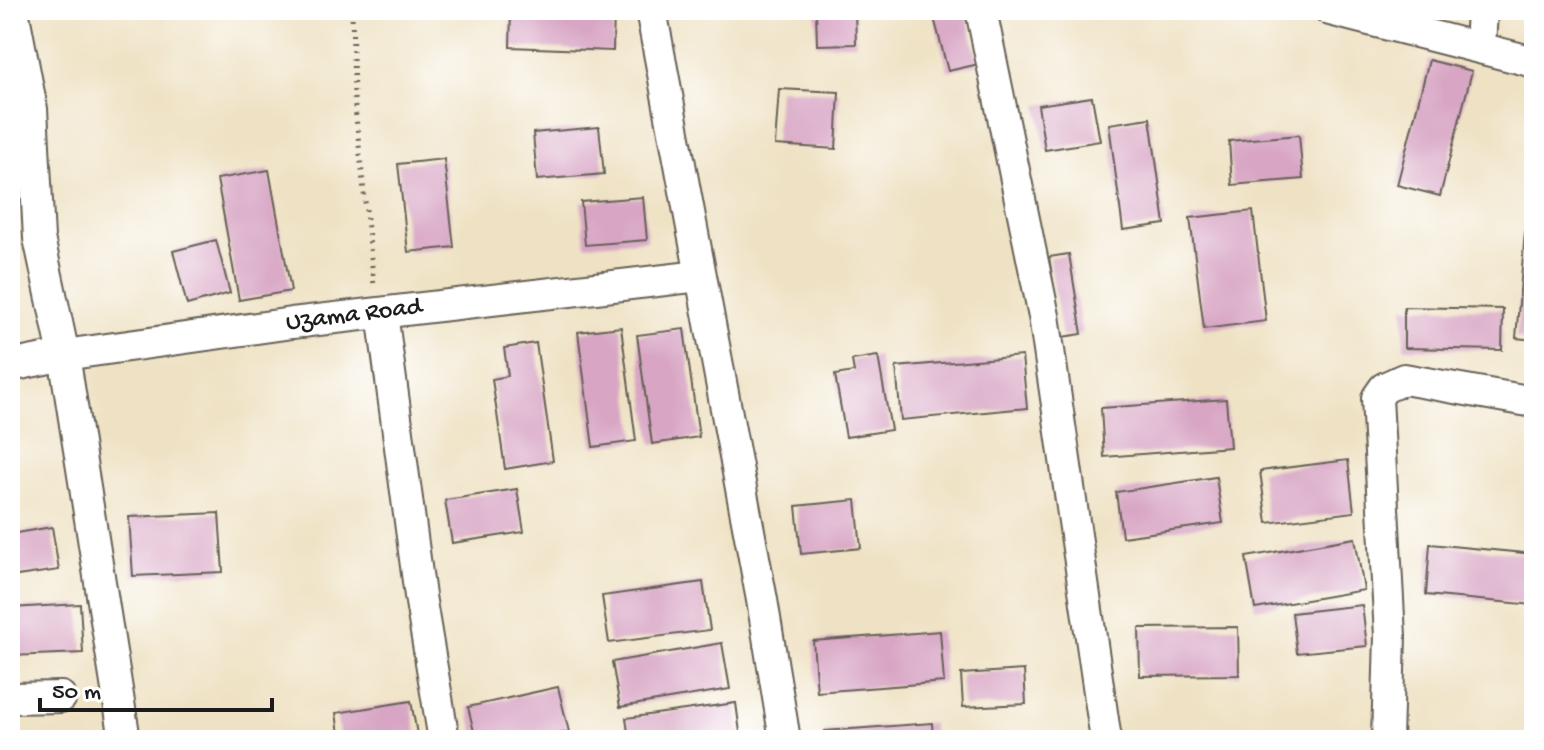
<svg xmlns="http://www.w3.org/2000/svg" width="1544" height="750" font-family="'Gochi Hand',sans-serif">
<rect width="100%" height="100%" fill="#fff"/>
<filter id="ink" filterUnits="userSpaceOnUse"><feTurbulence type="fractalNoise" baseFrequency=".0125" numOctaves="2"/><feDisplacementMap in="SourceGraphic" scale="16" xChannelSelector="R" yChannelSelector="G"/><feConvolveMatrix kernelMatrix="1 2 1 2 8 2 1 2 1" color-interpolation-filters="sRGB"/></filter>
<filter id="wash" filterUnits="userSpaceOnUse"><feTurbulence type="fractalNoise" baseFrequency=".006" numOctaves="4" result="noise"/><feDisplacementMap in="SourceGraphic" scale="32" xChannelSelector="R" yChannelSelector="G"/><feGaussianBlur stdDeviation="1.8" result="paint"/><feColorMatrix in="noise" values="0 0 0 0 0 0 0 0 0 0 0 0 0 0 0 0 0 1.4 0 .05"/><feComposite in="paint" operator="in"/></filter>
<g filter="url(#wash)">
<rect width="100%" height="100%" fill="#efe2c4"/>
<g id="blocks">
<path fill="#d8a6c4" d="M 511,10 L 614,10 L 613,51 L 510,47 Z
M 816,10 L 855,10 L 856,44 L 817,45 Z
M 932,10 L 965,10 L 979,64 L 948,71 Z
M 1429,60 L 1472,71 L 1440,196 L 1397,185 Z
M 779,89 L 839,92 L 836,149 L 775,145 Z
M 1092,97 L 1100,141 L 1045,150 L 1038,105 Z
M 1150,118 L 1165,224 L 1123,230 L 1109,124 Z
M 599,127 L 604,174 L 537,180 L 533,133 Z
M 1299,135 L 1303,179 L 1232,185 L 1229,141 Z
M 444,159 L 454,247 L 408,252 L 398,164 Z
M 269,170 L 291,291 L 239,300 L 217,179 Z
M 643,197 L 647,240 L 585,245 L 581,202 Z
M 1253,211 L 1266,321 L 1204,329 L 1190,218 Z
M 1525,232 L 1534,233 L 1534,340 L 1516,338 Z
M 216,240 L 230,293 L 187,305 L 173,251 Z
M 1069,254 L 1082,334 L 1062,337 L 1049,257 Z
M 1404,307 L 1503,309 L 1502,350 L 1404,348 Z
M 621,327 L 636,441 L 593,447 L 578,332 Z
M 684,329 L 699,437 L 652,444 L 637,335 Z
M 536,343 L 553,461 L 505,469 L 492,379 L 508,376 L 504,348 Z
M 878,356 L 891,430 L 846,437 L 835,375 L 854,372 L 852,360 Z
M 1022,356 L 1027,408 L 901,420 L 896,367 Z
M 1226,399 L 1230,447 L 1104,457 L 1101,408 Z
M 1348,460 L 1354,512 L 1267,523 L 1260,471 Z
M 1216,477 L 1223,523 L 1122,537 L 1116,492 Z
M 517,489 L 524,532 L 452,543 L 445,500 Z
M 856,500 L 861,548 L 801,554 L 796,506 Z
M 219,513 L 223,572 L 133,576 L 129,517 Z
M 52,527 L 59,570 L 10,577 L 10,534 Z
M 1355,538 L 1364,590 L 1255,609 L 1246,557 Z
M 1430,544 L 1534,554 L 1534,605 L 1426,595 Z
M 703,582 L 710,630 L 609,643 L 602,596 Z
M 80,604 L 83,653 L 10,656 L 10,608 Z
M 1362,605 L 1367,646 L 1297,653 L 1292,613 Z
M 1238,627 L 1239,675 L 1140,676 L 1139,628 Z
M 940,631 L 944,682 L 817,692 L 813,641 Z
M 722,643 L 730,689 L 620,707 L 612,662 Z
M 1024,670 L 1026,704 L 963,707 L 961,674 Z
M 558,687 L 569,732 L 531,740 L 476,740 L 468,707 Z
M 411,701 L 418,740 L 340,740 L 336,713 Z
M 736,703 L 741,740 L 629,740 L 626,718 Z
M 932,723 L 933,740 L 826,740 L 825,731 Z"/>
</g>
</g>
<g filter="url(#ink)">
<use href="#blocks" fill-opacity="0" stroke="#666157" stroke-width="2"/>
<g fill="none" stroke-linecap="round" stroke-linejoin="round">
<defs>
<path id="street" d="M 13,10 L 32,109 L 39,238 L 64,355 L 125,740
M 651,10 L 762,600 L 785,740
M 981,10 L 1044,316 L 1106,740
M 1330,10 L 1534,62
M 1480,47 L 1482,10
M 382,313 L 420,596 L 444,740
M 10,366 L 64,355 L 292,323 L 700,276
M 10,698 L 61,697
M 1387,740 L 1390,636 L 1377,398 L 1384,388 L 1404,379 L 1534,402"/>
</defs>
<use href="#street" stroke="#666157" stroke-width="34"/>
<path stroke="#666157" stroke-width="5" stroke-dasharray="2 6" stroke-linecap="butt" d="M 352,10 L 354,98 L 374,285"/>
<use href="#street" stroke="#fff" stroke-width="30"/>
</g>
</g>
<g text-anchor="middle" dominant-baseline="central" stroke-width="6" stroke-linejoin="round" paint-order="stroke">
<g font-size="26" fill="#1c1c1c" stroke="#fff">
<text transform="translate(354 316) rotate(-7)">Uzama Road</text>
</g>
</g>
<rect width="1544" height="750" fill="none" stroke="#fff" stroke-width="40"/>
<path d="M40 698v12h232v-12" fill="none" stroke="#1c1c1c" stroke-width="4"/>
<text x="52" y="698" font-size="24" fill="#1c1c1c" stroke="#ffffff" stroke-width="6" paint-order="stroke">50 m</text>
</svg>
